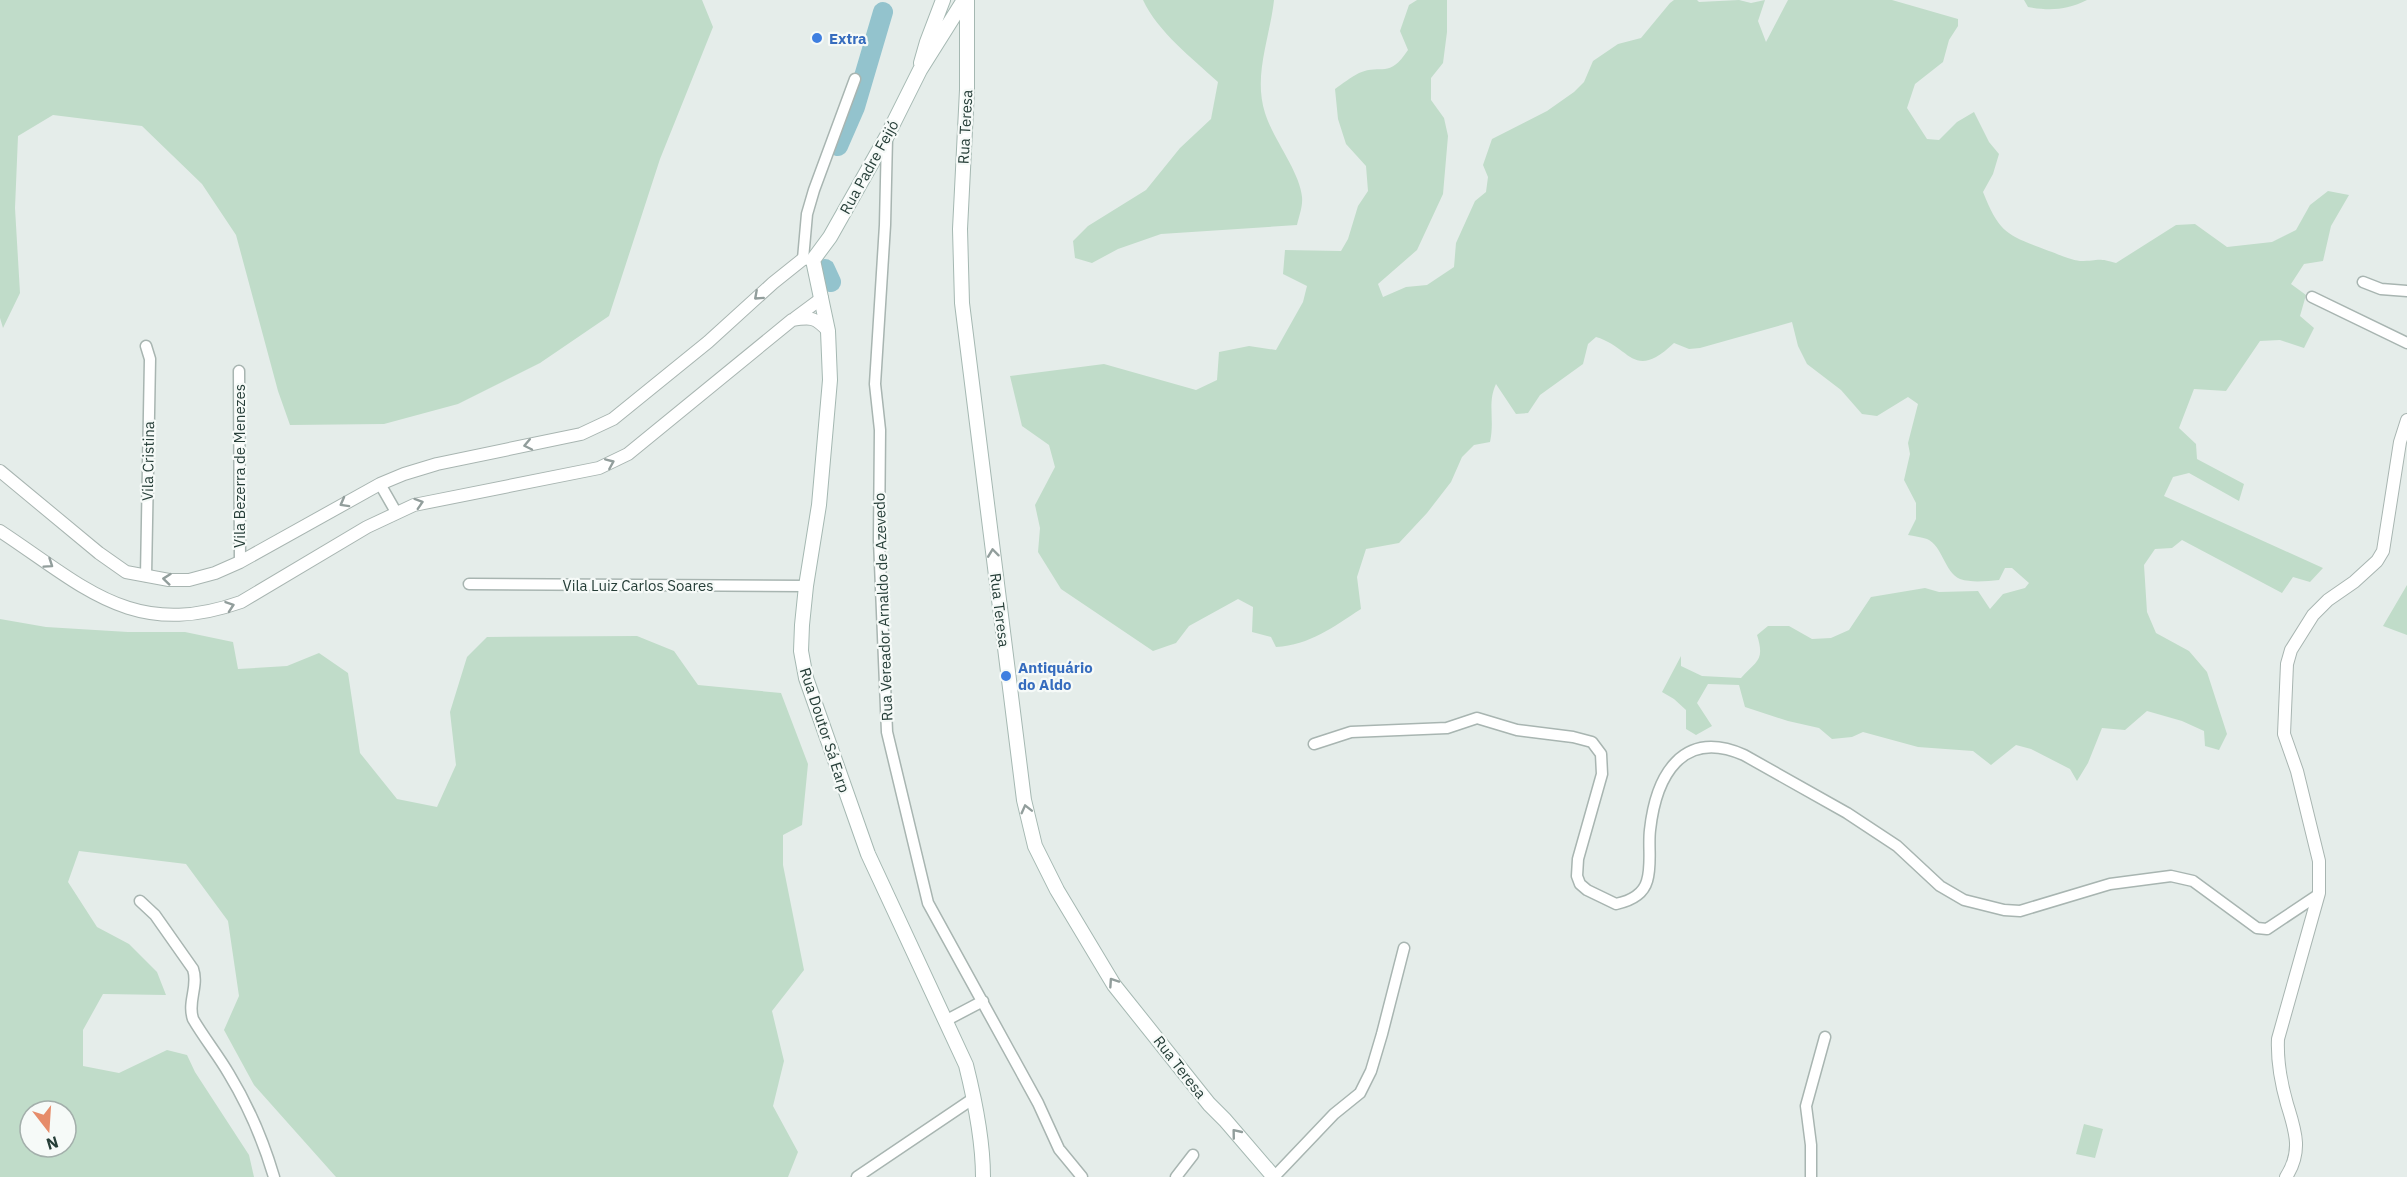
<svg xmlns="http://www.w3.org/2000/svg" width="2407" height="1177" font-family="'IBM Plex Sans',sans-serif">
<rect width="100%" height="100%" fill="#e5edea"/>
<path fill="#c0dcc9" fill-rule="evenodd" d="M 0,0 L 702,0 L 713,27 L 660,159 L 609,316 L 540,363 L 458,404 L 384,424 L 290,425 L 278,391 L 236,235 L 202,184 L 142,126 L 53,115 L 18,136 L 15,208 L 20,293 L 3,328 L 0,318 Z
M 1143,0 L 1274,0 C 1270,38 1253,75 1265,113 C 1273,139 1300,172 1302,197 C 1303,206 1299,216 1297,225 L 1161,234 L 1118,249 L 1092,263 L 1075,258 L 1073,241 L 1088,226 L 1146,190 L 1180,148 L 1211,119 L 1218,82 C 1192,58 1158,32 1143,0 Z
M 1417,0 L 1447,0 L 1447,32 L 1443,63 L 1431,78 L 1431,100 L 1444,118 L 1448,136 L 1443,194 L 1417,250 L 1378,284 L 1383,297 L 1406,287 L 1427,285 L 1454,267 L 1456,243 L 1475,201 L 1486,192 L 1488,177 L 1483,165 L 1492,139 L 1547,111 L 1574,92 L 1584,82 L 1593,61 L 1618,44 L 1641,38 L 1670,3 L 1674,0 L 1697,0 L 1699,2 L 1739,0 L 1751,3 L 1765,0 L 1758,21 L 1766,42 L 1788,0 L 1892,0 L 1958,19 L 1958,26 L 1949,40 L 1943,62 L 1915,84 L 1907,108 L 1927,139 L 1939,140 L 1957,122 L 1974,112 L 1989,142 L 1999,154 L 1993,174 L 1983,192 C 2000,235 2008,235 2049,251 C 2058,254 2070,260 2080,261 C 2098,261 2097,257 2116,263 L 2176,225 L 2195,224 L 2227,247 L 2272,242 L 2296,230 L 2310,205 L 2328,191 L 2349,195 L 2331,226 L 2323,261 L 2304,264 L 2291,284 L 2306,295 L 2300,316 L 2314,328 L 2304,348 L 2280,340 L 2260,341 L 2226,391 L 2194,389 L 2179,428 L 2196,444 L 2197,459 L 2244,484 L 2239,501 L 2189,473 L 2173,477 L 2164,496 L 2323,568 L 2310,582 L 2293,577 L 2282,593 L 2182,540 L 2172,548 L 2155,549 L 2144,565 L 2147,612 L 2156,633 L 2189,651 L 2207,672 L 2227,734 L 2219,750 L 2205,746 L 2204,731 L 2182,721 L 2147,711 L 2125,730 L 2102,728 L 2088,763 L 2077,781 L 2070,769 L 2031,749 L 2016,745 L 1991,765 L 1973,751 L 1918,747 L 1863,732 L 1852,737 L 1832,739 L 1819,728 L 1788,721 L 1745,707 L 1739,685 L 1708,684 L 1697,703 L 1712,726 L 1696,735 L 1686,729 L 1686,710 L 1674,699 L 1662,692 L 1681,656 L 1681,666 L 1702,676 L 1741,678 C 1757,660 1765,661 1757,635 L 1768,626 L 1789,626 L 1812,639 L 1831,638 L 1849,630 L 1871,597 L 1925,588 L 1939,592 L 1978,591 L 1990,609 L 2003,594 L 2025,588 L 2029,583 L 2012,568 L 2005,568 L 1999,580 C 1987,581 1972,583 1960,579 C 1944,572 1943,546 1927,539 C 1921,537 1914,536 1908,535 L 1916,519 L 1916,503 L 1904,480 L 1910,454 L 1908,443 L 1918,404 L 1908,397 L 1877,416 L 1862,414 L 1841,390 L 1807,364 L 1798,346 L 1792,322 L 1700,348 L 1689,349 L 1674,343 C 1633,382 1631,347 1596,337 L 1588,344 L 1583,364 L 1540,395 L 1528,413 L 1516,414 L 1496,384 C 1487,403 1495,420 1490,442 L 1474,445 L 1462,457 L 1451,482 L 1427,513 L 1399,543 L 1366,549 L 1357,577 L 1361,609 C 1333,627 1310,645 1276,647 L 1271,637 L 1252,632 L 1253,607 L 1238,599 L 1189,626 L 1176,643 L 1153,651 L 1061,589 L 1038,552 L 1040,528 L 1035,505 L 1055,467 L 1049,445 L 1022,426 L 1010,376 L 1104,364 L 1196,390 L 1217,380 L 1219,352 L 1249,346 L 1276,350 L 1303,302 L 1307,286 L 1283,274 L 1285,250 L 1341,251 L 1348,239 L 1358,206 L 1368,191 L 1366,166 L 1346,144 L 1338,119 L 1335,89 C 1342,84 1351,77 1359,73 C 1383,63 1388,80 1408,50 L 1400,31 L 1409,5 Z
M 2024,0 L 2087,0 C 2067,10 2050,11 2028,7 Z
M 2407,585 L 2407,635 L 2383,626 Z
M 0,619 L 46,627 L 128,632 L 185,632 L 233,642 L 238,669 L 287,666 L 319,653 L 348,673 L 360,753 L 397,799 L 437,807 L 456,765 L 450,712 L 467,657 L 487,637 L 637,636 L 674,651 L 698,685 L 781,693 L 808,764 L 802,825 L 783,835 L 783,865 L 804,970 L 772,1011 L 784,1061 L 773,1106 L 798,1152 L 788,1177 L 336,1177 L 254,1085 L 224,1030 L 239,996 L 228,921 L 186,864 L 79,851 L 68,882 L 97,927 L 129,944 L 157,972 L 166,995 L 103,994 L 83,1030 L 83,1066 L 119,1073 L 167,1050 L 187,1055 L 195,1072 L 249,1155 L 254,1177 L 0,1177 ZM 30,1111 L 66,1111 L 66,1147 L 30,1147 Z
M 2084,1124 L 2103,1129 L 2095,1158 L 2076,1154 Z"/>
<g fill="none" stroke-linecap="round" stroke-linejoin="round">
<path stroke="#93c3cd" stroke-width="20" d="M 838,146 L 855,107 L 883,12
M 825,269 L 831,282"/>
<defs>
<path id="minor" d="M 887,137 L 885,225 L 875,384 L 880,430 L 879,540 L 887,732 L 928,903 L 1038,1103 L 1059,1149 L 1082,1177
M 810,260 L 803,259 L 807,214 L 814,190 L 855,79
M 2363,282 L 2381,289 L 2407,291
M 2312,297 L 2407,343
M 239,371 L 240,562
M 380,484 L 396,512
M 146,576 L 150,359 L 146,346
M 469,584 L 806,586
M 1314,744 L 1351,732 L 1447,728 L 1477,718 L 1517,730 L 1573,737 L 1592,742 L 1601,754 L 1602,774 L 1578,859 L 1577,876 L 1580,884 L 1587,890 L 1616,904 C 1630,901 1643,895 1647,881 C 1652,865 1648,846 1650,830 C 1656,776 1682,728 1744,755 L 1847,813 L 1897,846 L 1940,886 L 1964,900 L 2004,910 L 2020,911 L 2110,884 L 2171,876 L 2193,881 L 2257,928 L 2267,929 L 2318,895
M 140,901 L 155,915 L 193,969 C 199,986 187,1002 193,1019 C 204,1038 218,1055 229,1074 C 249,1107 263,1140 274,1177
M 945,1021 L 983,1001
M 857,1177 L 974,1098
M 1176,1177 L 1193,1155
M 1274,1177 L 1334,1114 L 1360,1093 L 1371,1071 L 1382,1034 L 1404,948
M 1811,1177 L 1811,1145 L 1806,1106 L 1825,1037"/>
<path id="tertiary" d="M 795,318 L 822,298
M 0,471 L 99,553 L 126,572 L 169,580 L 189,580 L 215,573 L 240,562 L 380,484 L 404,474 L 437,464 L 581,434 L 613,419 L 708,342 L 773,283 L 803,259
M 0,531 C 85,587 133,640 241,602 L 367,527 L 414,505 L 599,468 L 628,454 L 792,320 C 811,317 815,317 828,331
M 2286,1177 C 2303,1151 2295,1130 2287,1104 C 2281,1083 2277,1061 2278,1039 L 2319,893 L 2319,861 L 2297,771 L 2284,734 L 2287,664 L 2291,650 L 2313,615 L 2328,600 L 2354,582 L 2377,561 L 2383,551 L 2400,442 L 2407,420"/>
<path id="secondary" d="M 964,0 L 920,70 L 887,136 L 830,237 L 813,260 L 828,331 L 830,380 L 819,505 L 806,586 L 802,625 L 801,651 L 806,678 L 868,854 L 966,1065 C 975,1101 983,1139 983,1177
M 967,0 L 967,90 L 960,229 L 962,303 L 1024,800 L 1035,846 L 1057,890 L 1114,985 L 1209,1104 L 1225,1120 L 1274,1177
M 921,63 L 927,42 L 943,0"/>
</defs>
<use href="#minor" stroke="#a8b5b1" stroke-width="13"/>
<use href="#tertiary" stroke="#a8b5b1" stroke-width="14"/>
<use href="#secondary" stroke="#a5b8b2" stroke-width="16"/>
<use href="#minor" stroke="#fff" stroke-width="10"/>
<use href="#tertiary" stroke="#fff" stroke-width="12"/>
<use href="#secondary" stroke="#fff" stroke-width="14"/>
</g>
<defs><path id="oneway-chevron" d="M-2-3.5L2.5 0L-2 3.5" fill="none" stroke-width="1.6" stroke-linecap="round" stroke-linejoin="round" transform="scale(1.5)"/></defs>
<g stroke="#929e9c">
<use href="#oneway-chevron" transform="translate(758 296) rotate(138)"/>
<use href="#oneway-chevron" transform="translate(528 445) rotate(168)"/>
<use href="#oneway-chevron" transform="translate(610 463) rotate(-23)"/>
<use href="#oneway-chevron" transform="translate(344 503) rotate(151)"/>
<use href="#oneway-chevron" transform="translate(419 503) rotate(-18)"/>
<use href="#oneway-chevron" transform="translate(993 553) rotate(-97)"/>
<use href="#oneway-chevron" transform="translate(49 564) rotate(34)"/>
<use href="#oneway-chevron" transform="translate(167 579) rotate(-174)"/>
<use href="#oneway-chevron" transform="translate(230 606) rotate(-19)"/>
<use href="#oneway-chevron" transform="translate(1026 809) rotate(-104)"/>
<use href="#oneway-chevron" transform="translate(1113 982) rotate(-124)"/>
<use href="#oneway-chevron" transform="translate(1236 1133) rotate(-129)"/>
</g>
<g fill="#3f7fe0" stroke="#f6faf8" stroke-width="2">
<circle cx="817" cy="38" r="6"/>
<circle cx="1006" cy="676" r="6"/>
</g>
<g text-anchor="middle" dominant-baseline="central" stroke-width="4.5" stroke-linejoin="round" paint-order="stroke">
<g font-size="15" font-weight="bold" fill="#366cbe" stroke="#f6faf8" text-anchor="start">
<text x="829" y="38">Extra</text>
<text x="1018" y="667">Antiquário<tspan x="1018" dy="17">do Aldo</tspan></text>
</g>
<g font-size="15" fill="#263e38" stroke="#f6faf8">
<text transform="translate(965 127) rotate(-87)">Rua Teresa</text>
<text transform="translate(869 167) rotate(-61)">Rua Padre Feijó</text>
<text transform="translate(148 461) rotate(-89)">Vila Cristina</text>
<text transform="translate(239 466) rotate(-90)">Vila Bezerra de Menezes</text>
<text x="638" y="585">Vila Luiz Carlos Soares</text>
<text transform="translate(883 607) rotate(-92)">Rua Vereador Arnaldo de Azevedo</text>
<text transform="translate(1000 610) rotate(83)">Rua Teresa</text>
<text transform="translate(825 730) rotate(72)">Rua Doutor Sá Earp</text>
<text transform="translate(1180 1067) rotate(52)">Rua Teresa</text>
</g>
</g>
<g transform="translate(48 1129) rotate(163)"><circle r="28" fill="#f6faf8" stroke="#a3afab" stroke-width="1.5"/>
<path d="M0-4.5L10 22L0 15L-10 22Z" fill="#e68c6a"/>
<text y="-9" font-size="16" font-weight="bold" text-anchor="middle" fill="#263e38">N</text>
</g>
</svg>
